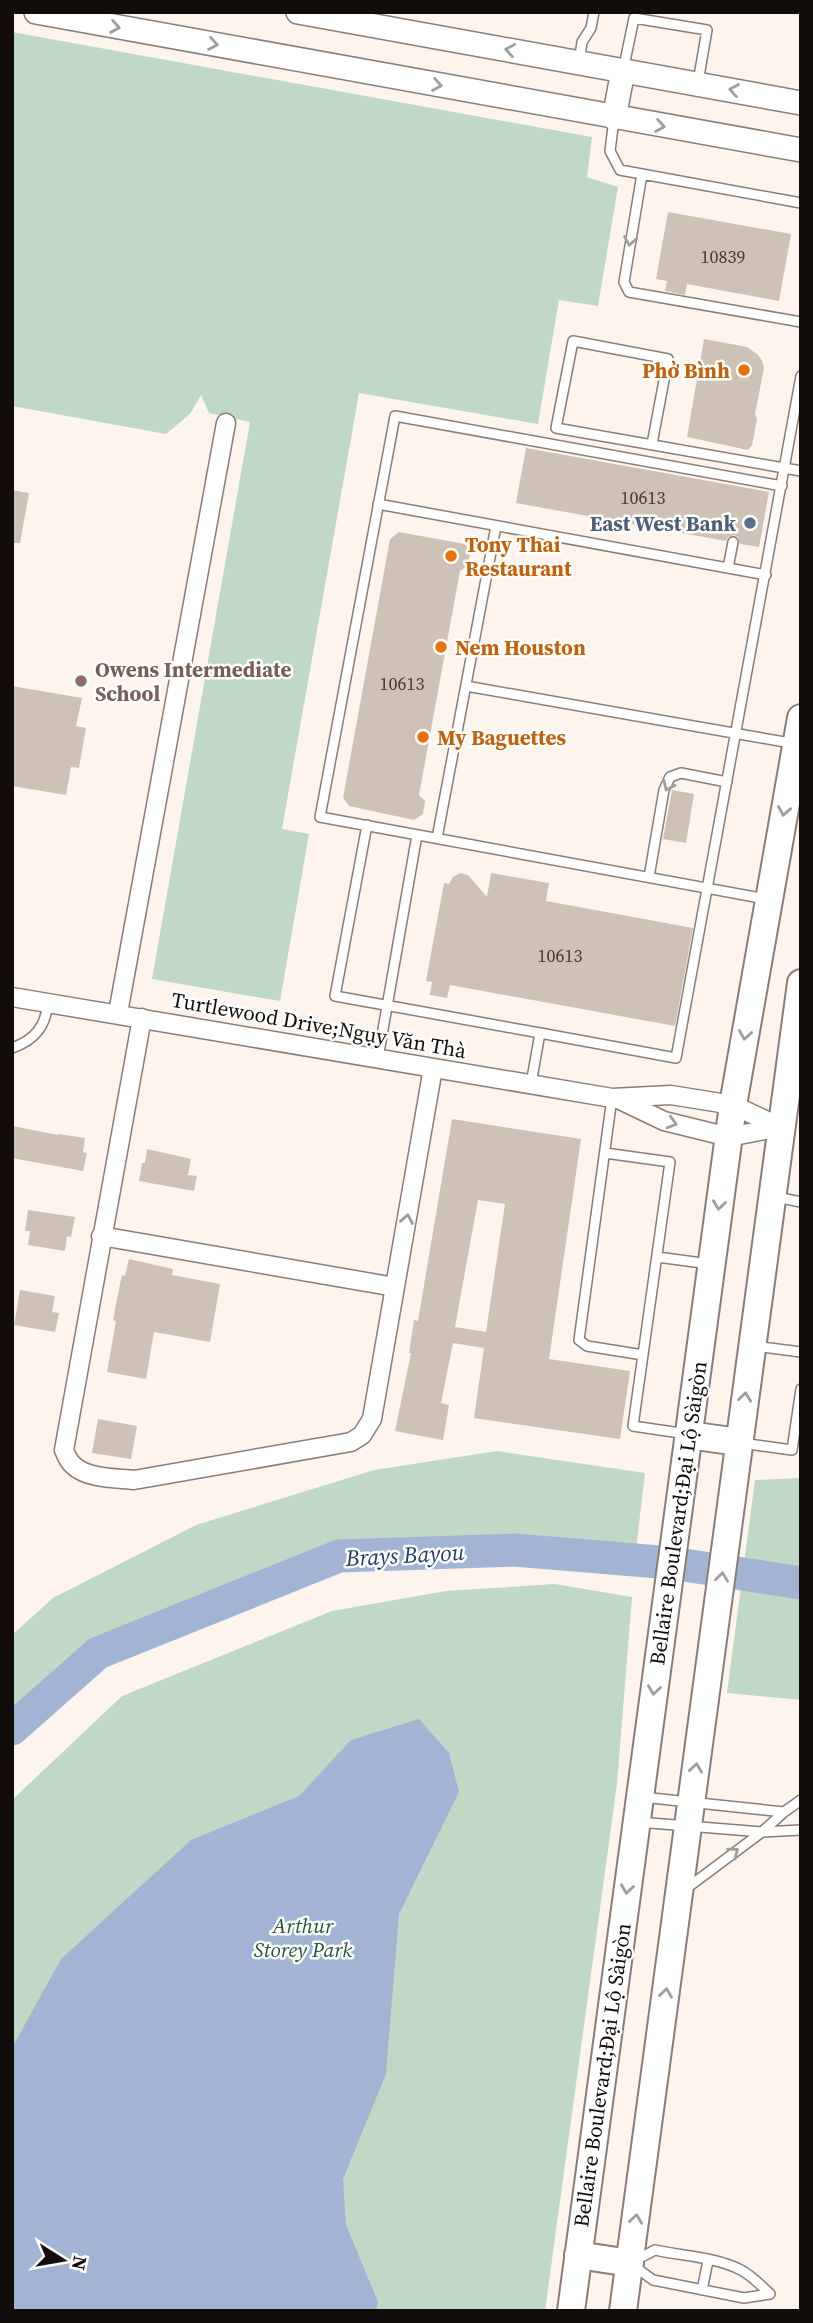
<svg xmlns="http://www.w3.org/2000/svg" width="813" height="2323" font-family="'Source Serif 4',serif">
<rect width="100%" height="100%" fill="#fdf4ee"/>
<path fill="#bfd9c6" d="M 12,32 L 592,137 L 587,177 L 618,187 L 598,306 L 559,300 L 538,424 L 359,393 L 282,829 L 309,834 L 280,1001 L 152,979 L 250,422 L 209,413 L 201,395 L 190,414 L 166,434 L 12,406 Z
M 497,1451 L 645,1473 L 635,1558 L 593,1550 L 465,1549 L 342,1569 L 118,1654 L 41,1715 L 12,1744 L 12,1635 L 53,1598 L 196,1525 L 374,1470 Z
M 801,1478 L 801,1700 L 727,1693 L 755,1480 Z
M 555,1584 L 632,1597 L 617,1784 L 545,2311 L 12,2311 L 12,1800 L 122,1696 L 332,1611 L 446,1591 Z"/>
<path fill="#a2b4d4" d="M 419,1719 L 449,1753 L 459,1792 L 399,1914 L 386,2074 L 343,2179 L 346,2225 L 378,2302 L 376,2311 L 12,2311 L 12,2048 L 61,1959 L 191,1840 L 299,1796 L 351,1740 Z"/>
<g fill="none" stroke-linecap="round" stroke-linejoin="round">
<path stroke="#a2b4d4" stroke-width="33" d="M 12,1729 L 98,1653 L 339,1556 L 514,1550 L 671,1563 L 801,1583"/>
</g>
<path fill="#cec1b6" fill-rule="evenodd" d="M 668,212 L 791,234 L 779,301 L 687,284 L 685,295 L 665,291 L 667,281 L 656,279 Z
M 704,339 L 747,347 L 758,355 L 762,361 L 764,368 L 755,414 L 757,419 L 752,445 L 748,450 L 687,437 Z
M 526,448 L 769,492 L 759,547 L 740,544 L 738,537 L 734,535 L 728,537 L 726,541 L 516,503 Z
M 12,490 L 29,493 L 20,543 L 12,543 Z
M 399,532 L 465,544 L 470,553 L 468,565 L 460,571 L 419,795 L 425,801 L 423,814 L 414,820 L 349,806 L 343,798 L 390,539 Z
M 12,686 L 82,698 L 76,726 L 86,728 L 79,768 L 71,767 L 66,795 L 12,786 Z
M 672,790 L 694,794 L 686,843 L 663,839 Z
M 460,873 L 468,875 L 487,897 L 491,873 L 549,883 L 546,901 L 693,928 L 675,1026 L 450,985 L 447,998 L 430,995 L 432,982 L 426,981 L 444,883 L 449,884 L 453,877 Z
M 452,1119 L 581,1139 L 549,1359 L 630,1371 L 620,1439 L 474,1418 L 484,1348 L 453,1343 L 441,1403 L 449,1405 L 443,1440 L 395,1431 L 411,1353 L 409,1353 L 414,1320 L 418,1321 ZM 478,1200 L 505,1204 L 486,1332 L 455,1327 Z
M 12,1126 L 58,1135 L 58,1134 L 85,1138 L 83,1152 L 87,1153 L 83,1171 L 12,1158 Z
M 147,1149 L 191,1159 L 188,1175 L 197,1176 L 194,1191 L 139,1181 L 142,1163 L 145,1163 Z
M 28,1210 L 75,1217 L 71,1237 L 67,1236 L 65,1251 L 28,1245 L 30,1231 L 25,1231 Z
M 129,1259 L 173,1269 L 172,1275 L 220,1284 L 210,1342 L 154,1332 L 146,1379 L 107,1372 L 116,1321 L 113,1320 L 118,1294 L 122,1275 L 125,1276 Z
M 20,1290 L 55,1296 L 52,1312 L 59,1313 L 55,1332 L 14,1325 Z
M 98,1419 L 137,1426 L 131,1459 L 92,1453 Z"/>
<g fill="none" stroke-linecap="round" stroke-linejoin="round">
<defs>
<path id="lane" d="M 579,63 L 582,42 L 591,28 L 594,12
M 623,71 L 634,18 L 707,30 L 698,82
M 614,119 L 610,151 L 620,170 L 801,203
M 642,174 L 624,282 L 629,292 L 801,322
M 652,444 L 668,359 L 573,341 L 556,428 L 801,471
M 378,504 L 766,575
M 728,568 L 733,542
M 466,686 L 796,744
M 367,825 L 335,996 L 540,1033
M 437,838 L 496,526
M 649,877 L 664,790 L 670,777 L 681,773 L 727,782
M 766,899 L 320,817 L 395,416 L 782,486
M 12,1048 C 35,1040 46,1026 48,1002
M 378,1058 L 417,835
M 531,1084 L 540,1033 L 676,1058 L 801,376
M 612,1098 L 579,1340 L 587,1346 L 643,1355
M 605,1153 L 670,1162 L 633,1426 L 687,1434
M 776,1197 L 801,1202
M 657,1257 L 710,1264
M 754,1346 L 801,1352
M 741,1443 L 792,1450 L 801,1389
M 642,1797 L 784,1812 L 762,1832 L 687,1888
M 784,1812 L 801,1800
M 638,1822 L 762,1832 L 801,1830
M 655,2250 C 682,2256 716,2257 741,2270 C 752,2276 761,2285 770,2294 L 744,2298 L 653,2280 L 630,2263 Z
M 702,2290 L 708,2261"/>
<path id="street" d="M 12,997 L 612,1098 L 671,1095 L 733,1105 L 780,1127
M 118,1013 L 226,423
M 142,1018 L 64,1450 C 66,1455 69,1462 73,1465 C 87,1479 116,1478 134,1480 L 351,1442 L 362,1435 L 372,1419 L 433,1068
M 618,1099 L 664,1121 L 729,1137 L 780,1127
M 101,1236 L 395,1287"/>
<path id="secondary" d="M 36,12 L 801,150
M 298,12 L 801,103
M 614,118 L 623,71"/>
<path id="primary" d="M 688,1435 L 739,1442
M 578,2255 L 630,2263
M 571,2311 L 733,1105 L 801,718
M 623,2311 L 801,983"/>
</defs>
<use href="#lane" stroke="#8a7d74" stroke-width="12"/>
<use href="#street" stroke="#8a7d74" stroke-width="21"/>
<use href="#secondary" stroke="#8a7d74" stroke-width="26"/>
<use href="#primary" stroke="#8a7d74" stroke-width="30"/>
<use href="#lane" stroke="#fff" stroke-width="9"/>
<use href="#street" stroke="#fff" stroke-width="18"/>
<use href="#secondary" stroke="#fff" stroke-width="23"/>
<use href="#primary" stroke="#fff" stroke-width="26"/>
</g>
<defs><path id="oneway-chevron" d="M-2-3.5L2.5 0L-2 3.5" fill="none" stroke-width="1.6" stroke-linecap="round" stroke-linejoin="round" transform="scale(1.75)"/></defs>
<g stroke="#a09e9d">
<use href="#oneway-chevron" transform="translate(115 27) rotate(10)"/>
<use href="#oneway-chevron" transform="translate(213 44) rotate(10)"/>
<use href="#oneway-chevron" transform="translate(510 50) rotate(-170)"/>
<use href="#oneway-chevron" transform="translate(437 85) rotate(10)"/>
<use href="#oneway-chevron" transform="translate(734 90) rotate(-170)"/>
<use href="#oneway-chevron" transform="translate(660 126) rotate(10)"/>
<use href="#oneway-chevron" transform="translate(630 241) rotate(100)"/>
<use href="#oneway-chevron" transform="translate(668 786) rotate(114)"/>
<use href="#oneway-chevron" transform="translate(784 811) rotate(100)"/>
<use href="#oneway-chevron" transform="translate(745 1035) rotate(99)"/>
<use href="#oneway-chevron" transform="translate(672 1123) rotate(16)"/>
<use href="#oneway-chevron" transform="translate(719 1205) rotate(98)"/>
<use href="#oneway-chevron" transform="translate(407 1219) rotate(-80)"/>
<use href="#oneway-chevron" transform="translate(745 1397) rotate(-83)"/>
<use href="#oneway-chevron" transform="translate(722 1577) rotate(-83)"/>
<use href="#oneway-chevron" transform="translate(654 1690) rotate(98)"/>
<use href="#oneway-chevron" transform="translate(696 1768) rotate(-82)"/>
<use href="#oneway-chevron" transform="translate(734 1852) rotate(-37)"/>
<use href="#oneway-chevron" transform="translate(627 1889) rotate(98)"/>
<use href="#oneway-chevron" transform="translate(666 1993) rotate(-82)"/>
<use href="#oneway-chevron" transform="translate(636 2219) rotate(-82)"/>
</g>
<g fill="#e8710a" stroke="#fff" stroke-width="2.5">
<circle cx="744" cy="370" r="7"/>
<circle cx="451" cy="556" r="7"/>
<circle cx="441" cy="647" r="7"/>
<circle cx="423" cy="737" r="7"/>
</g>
<circle fill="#5c6f8a" stroke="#fff" stroke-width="2.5" cx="750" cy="523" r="7"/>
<circle fill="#8d6e63" stroke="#fff" stroke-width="2.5" cx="81" cy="681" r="7"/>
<g text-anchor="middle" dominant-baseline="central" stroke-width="5" stroke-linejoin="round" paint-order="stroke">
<g font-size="18" fill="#413a35">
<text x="723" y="256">10839</text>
<text x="643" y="497">10613</text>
<text x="402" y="683">10613</text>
<text x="560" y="955">10613</text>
</g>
<g font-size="21" font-weight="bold" fill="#c56008" stroke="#fff" text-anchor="start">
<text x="730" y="370" text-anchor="end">Phở Bình</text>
<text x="465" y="544">Tony Thai<tspan x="465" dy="24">Restaurant</tspan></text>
<text x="455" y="647">Nem Houston</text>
<text x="437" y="737">My Baguettes</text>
</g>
<g font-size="21" font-weight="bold" fill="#4e5e75" stroke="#fff" text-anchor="end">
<text x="736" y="523">East West Bank</text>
</g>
<g font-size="21" font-weight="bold" fill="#785e54" stroke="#fff" text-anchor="start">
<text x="95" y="669">Owens Intermediate<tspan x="95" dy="24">School</tspan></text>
</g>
<g font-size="21" fill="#120d0a" stroke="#fff">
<text transform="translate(319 1025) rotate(10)">Turtlewood Drive;Ngụy Văn Thà</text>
<text transform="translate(678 1513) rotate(-82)">Bellaire Boulevard;Đại Lộ Sàigòn</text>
<text transform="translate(602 2075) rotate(-82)">Bellaire Boulevard;Đại Lộ Sàigòn</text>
</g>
<g font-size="21" font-style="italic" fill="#205837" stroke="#fff">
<text x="303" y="1925">Arthur<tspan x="303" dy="24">Storey Park</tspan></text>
</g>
<g font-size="23" font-style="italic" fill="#273d69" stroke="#fff">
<text transform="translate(405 1555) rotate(-3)">Brays Bayou</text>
</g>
</g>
<rect width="813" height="2323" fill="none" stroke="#120d0a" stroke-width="28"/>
<g transform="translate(63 2260) rotate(101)" stroke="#ffffff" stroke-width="5" paint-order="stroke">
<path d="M0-5L12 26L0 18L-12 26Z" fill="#120d0a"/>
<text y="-10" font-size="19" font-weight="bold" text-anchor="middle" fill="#120d0a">N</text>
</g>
</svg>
